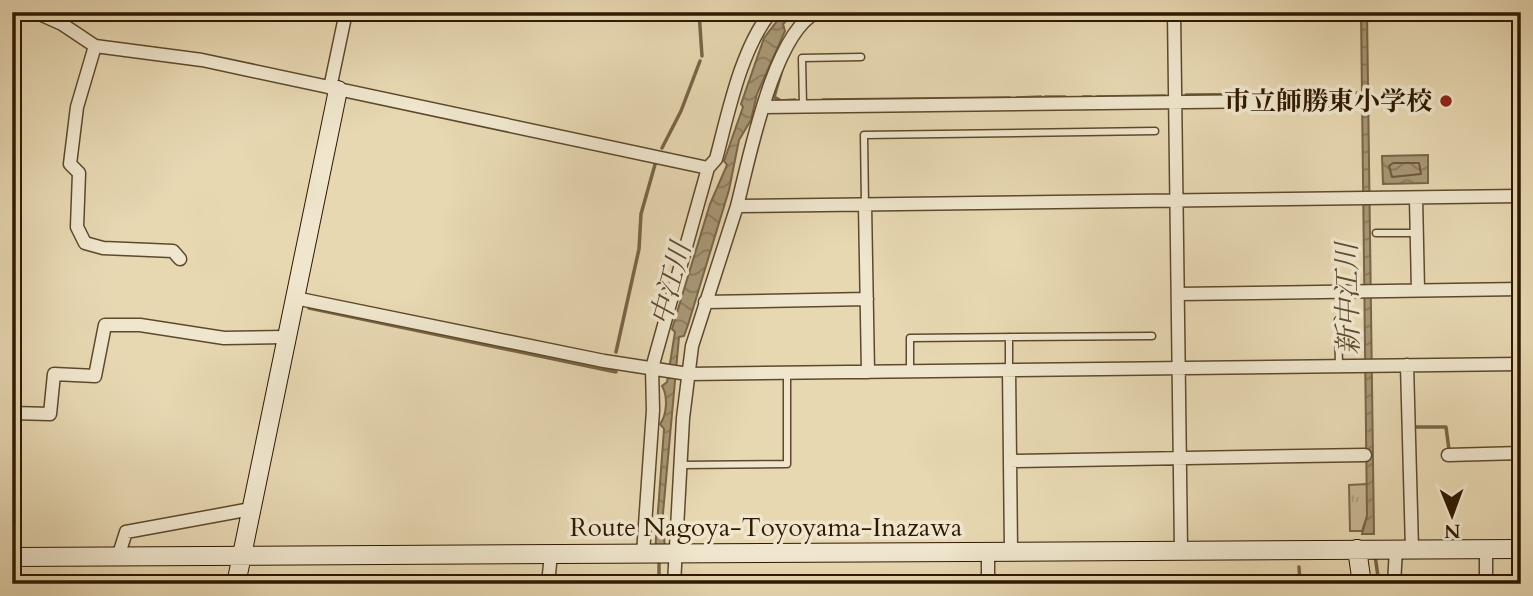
<svg xmlns="http://www.w3.org/2000/svg" width="1533" height="596" font-family="Cardo,'Noto Serif JP',serif">
<defs>
<pattern id="grass-tufts" width="24" height="20" patternUnits="userSpaceOnUse" patternTransform="scale(1.75)"><rect width="24" height="20" fill="#c8b894"/><path d="M3 7l-1-3M5 7V3M7 7l1-3M15 17l-1-3M17 17v-4M19 17l1-3" fill="none" stroke="#ac9e7e"/></pattern>
<pattern id="water-waves" width="16" height="10" patternUnits="userSpaceOnUse" patternTransform="scale(1.75)"><rect width="16" height="10" fill="#a89775"/><path d="M0 5q4-4 8 0t8 0" fill="none" stroke="#897a5e"/></pattern>
</defs>
<rect width="100%" height="100%" fill="#e7d8b2"/>
<filter id="stains"><feTurbulence type="fractalNoise" baseFrequency=".00286" numOctaves="4"/><feColorMatrix values="0 0 0 0 .2 0 0 0 0 .09 0 0 0 0 .02 0 0 0 .5 -.17"/></filter>
<radialGradient id="worn" r=".72"><stop offset=".6" stop-color="#630" stop-opacity="0"/><stop offset="1" stop-color="#630" stop-opacity=".3"/></radialGradient>
<path fill="url(#grass-tufts)" stroke="#7c684a" stroke-width="2" d="M 1367,484 L 1367,516 L 1362,531 L 1350,531 L 1349,485 Z"/>
<path fill="url(#water-waves)" stroke="#786546" stroke-width="2" d="M 784,12 L 796,12 L 783,24 L 785,31 L 757,94 L 751,120 L 739,140 L 729,190 L 688,325 L 684,336 L 679,337 L 663,513 L 665,553 L 655,552 L 664,429 L 660,424 C 667,415 668,396 662,386 L 667,382 L 675,332 L 672,329 L 710,204 L 727,165 L 724,161 L 743,107 L 741,104 L 764,38 Z
M 1361,12 L 1367,12 L 1374,534 L 1362,534 L 1367,516 Z
M 1428,155 L 1428,183 L 1383,184 L 1382,156 Z"/>
<g fill="none" stroke-linecap="round" stroke-linejoin="round">
<path stroke="#6c583a" stroke-width="2" d="M 1393,163 L 1419,163 L 1421,174 L 1392,177 L 1389,166 Z"/>
<path stroke="#786546" stroke-width="3.5" d="M 699,12 L 702,56
M 819,16 L 855,13
M 783,66 L 774,97 L 781,101 L 795,100
M 1337,93 L 1359,93
M 1186,95 L 1291,94
M 1045,97 L 1065,97
M 1083,97 L 1091,97
M 1097,97 L 1165,96
M 1017,98 L 1041,97
M 823,100 L 1010,98
M 662,148 L 681,111 L 700,61
M 309,308 L 616,372
M 616,352 L 639,249 L 641,214 L 656,161
M 1415,427 L 1446,427 L 1449,450
M 1375,555 L 1379,584
M 1299,567 L 1300,584
M 659,584 L 659,558"/>
<defs>
<path id="lane" d="M 803,106 L 802,58 L 861,57
M 865,205 L 864,135 L 1155,131
M 1376,233 L 1417,233
M 1338,320 L 1339,366
M 1009,337 L 1009,370
M 910,371 L 910,338 L 1152,336
M 680,465 L 787,464 L 787,373"/>
<path id="street" d="M 35,12 L 62,24 L 95,46 L 202,60 L 708,168 L 716,159 C 728,114 741,48 771,12
M 817,12 C 773,33 749,160 737,206 L 1521,196
M 1174,12 L 1181,550
M 95,46 L 77,107 L 70,164 L 79,173 L 77,227 L 85,243 L 103,248 L 173,251 L 180,259
M 330,88 L 346,12
M 763,107 L 1359,100
M 1416,198 L 1418,290
M 865,205 L 868,372
M 1178,294 L 1521,289
M 295,298 L 604,361 L 688,374 L 1521,364
M 705,302 L 867,299
M 1407,365 L 1412,549
M 1009,370 L 1011,551
M 12,413 L 50,414 L 54,374 L 95,376 L 105,325 L 140,325 L 224,338 L 286,337
M 1448,455 L 1521,453
M 1010,461 L 1365,455
M 1486,549 L 1486,584
M 988,552 L 988,584
M 643,554 L 653,410 L 652,368 L 708,168
M 118,557 L 126,532 L 251,509
M 548,584 L 551,554
M 674,584 L 683,418 L 692,346 L 737,206
M 1394,584 L 1396,549"/>
<path id="secondary" d="M 1357,549 L 1362,584
M 12,557 L 1521,549
M 236,584 L 338,90"/>
</defs>
<use href="#lane" stroke="#5d492c" stroke-width="9"/>
<use href="#street" stroke="#5d492c" stroke-width="15"/>
<use href="#secondary" stroke="#2f1900" stroke-width="20"/>
<use href="#lane" stroke="#efe6cd" stroke-width="6"/>
<use href="#street" stroke="#efe6cd" stroke-width="12"/>
<use href="#secondary" stroke="#efe6cd" stroke-width="18"/>
</g>
<circle fill="#8f2418" stroke="#efe6cd" stroke-width="2.5" cx="1446" cy="101" r="7"/>
<g text-anchor="middle" dominant-baseline="central" stroke-width="7" stroke-linejoin="round" paint-order="stroke">
<g font-size="26" font-weight="bold" fill="#2f1900" stroke="#efe6cd" text-anchor="end">
<text x="1432" y="101">市立師勝東小学校</text>
</g>
<g font-size="26" fill="#2f1900" stroke="#efe6cd">
<text x="766" y="527">Route Nagoya-Toyoyama-Inazawa</text>
</g>
<g font-size="28" font-style="italic" fill="#5f4b2f" stroke="#efe6cd">
<text transform="translate(671 284) rotate(-75)">中江川</text>
<text transform="translate(1348 299) rotate(-91)">新中江川</text>
</g>
</g>
<rect width="1533" height="596" fill="none" stroke="#e7d8b2" stroke-width="42"/>
<rect x="14" y="14" width="1505" height="568" fill="none" stroke="#2f1900" stroke-width="3.5"/>
<rect x="21" y="21" width="1491" height="554" fill="none" stroke="#2f1900" stroke-width="2"/>
<g transform="translate(1452 515) rotate(179)" stroke="#efe6cd" stroke-width="5" paint-order="stroke">
<path d="M0-5L12 26L0 18L-12 26Z" fill="#2f1900"/>
<text y="-10" font-size="19" font-weight="bold" text-anchor="middle" fill="#2f1900">N</text>
</g>
<rect width="100%" height="100%" filter="url(#stains)"/>
<rect width="100%" height="100%" fill="url(#worn)"/>
</svg>
